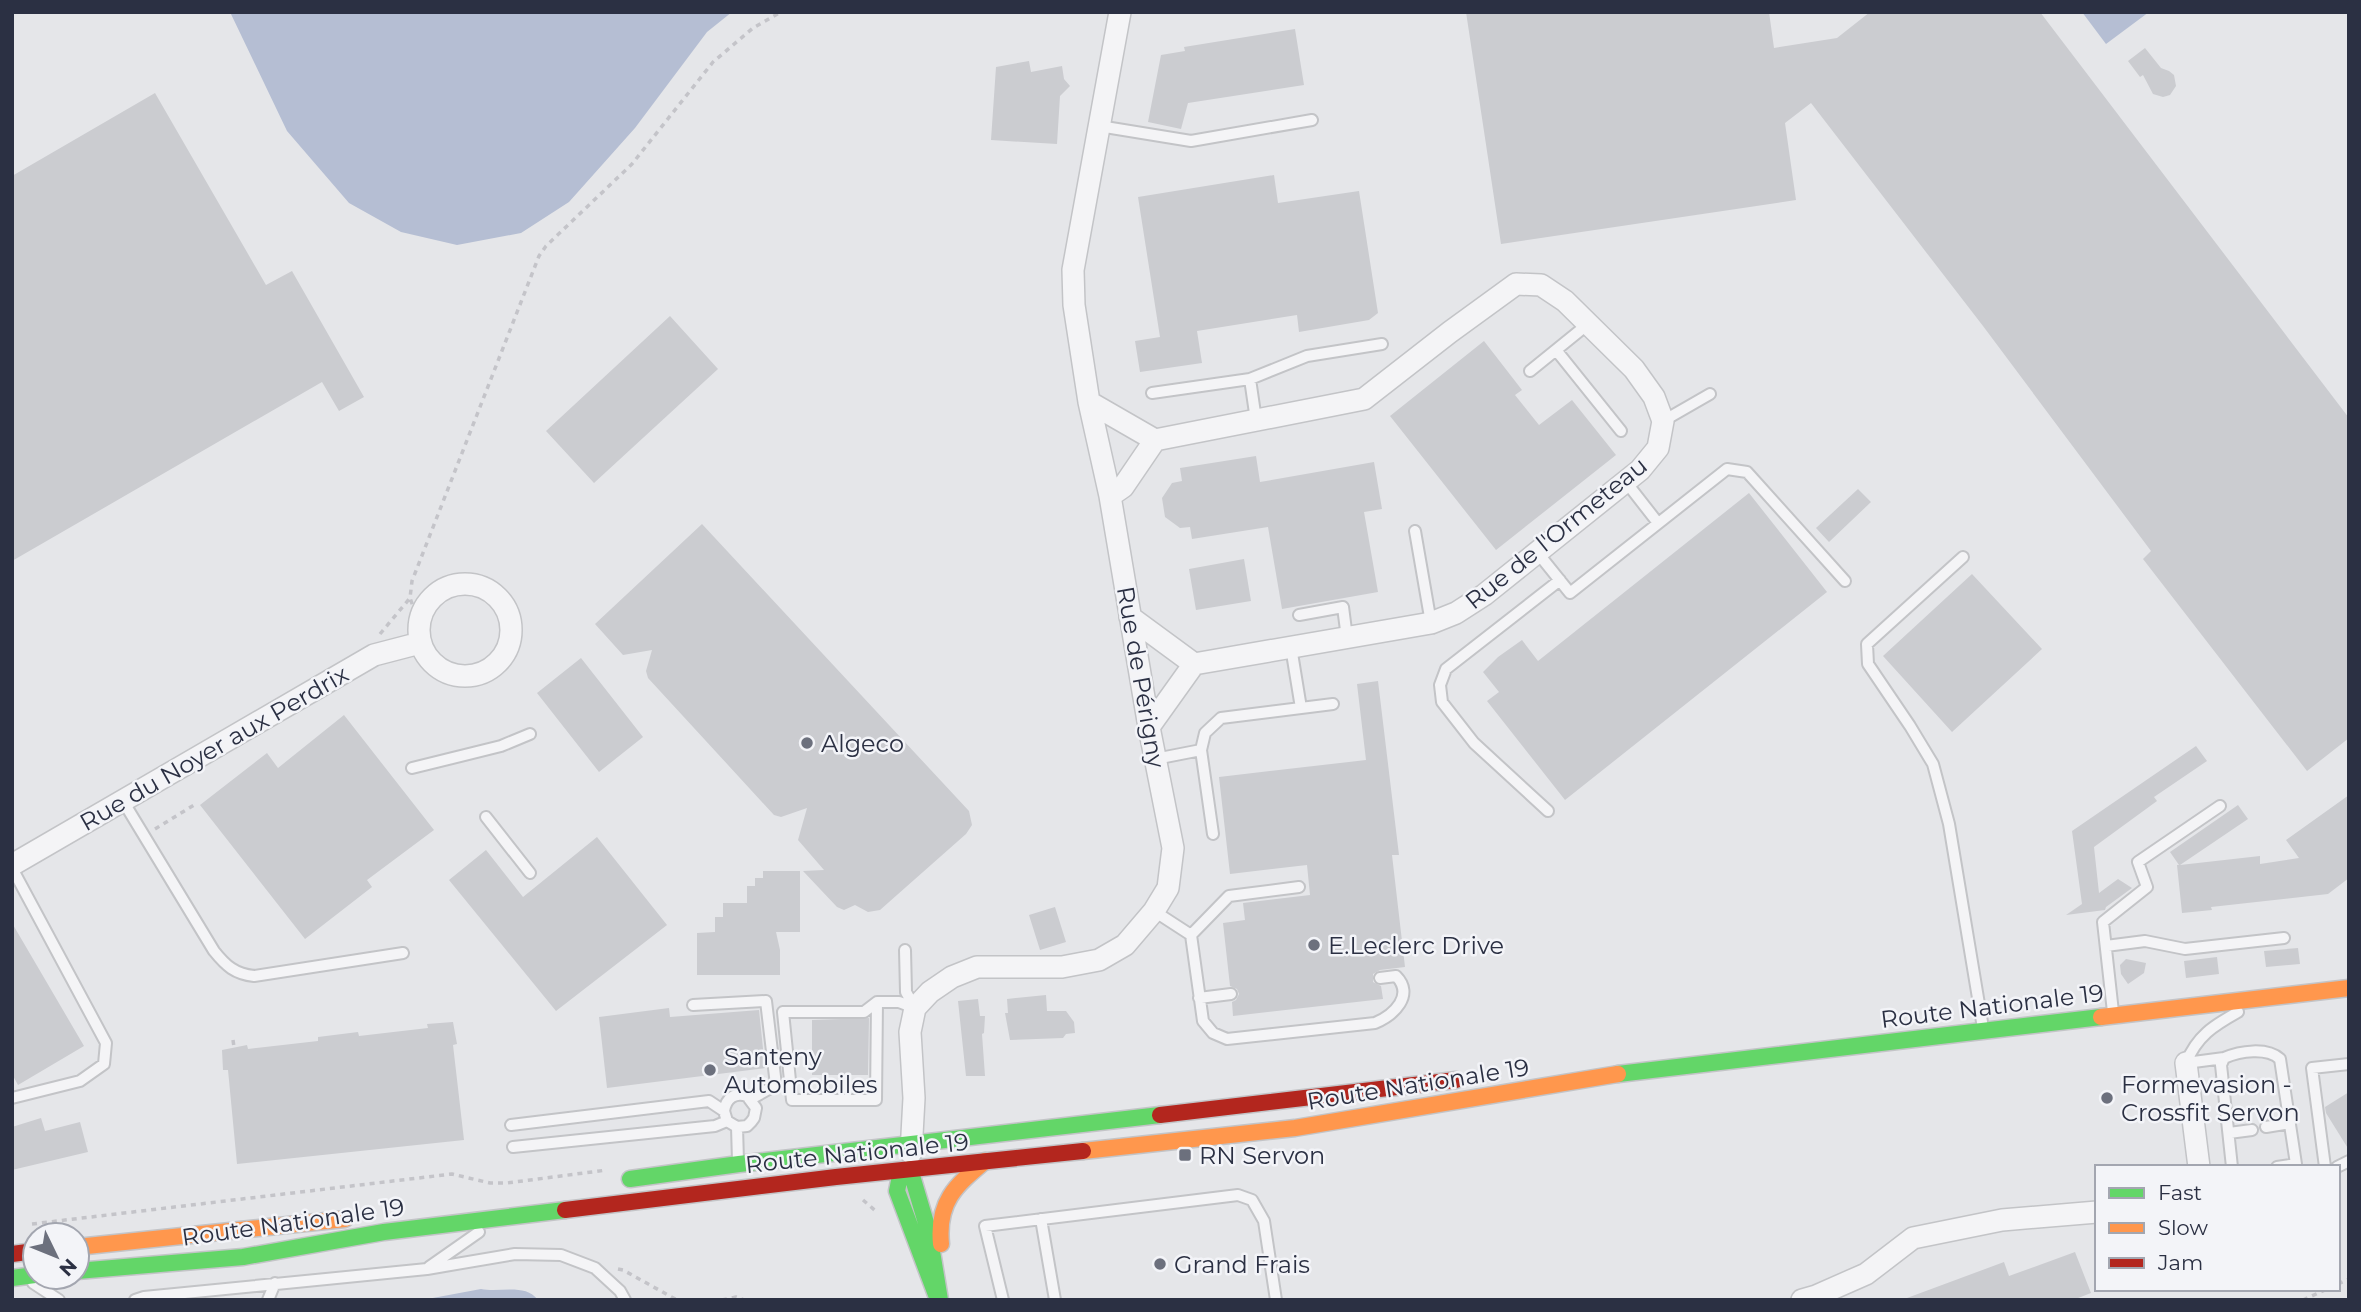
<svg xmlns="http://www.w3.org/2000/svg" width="2361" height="1312" font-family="Montserrat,sans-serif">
<rect width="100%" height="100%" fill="#e5e6e9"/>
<path fill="#b5bed3" d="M 230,12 L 732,12 L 707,32 L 635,128 L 569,202 L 521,233 L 457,245 L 401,232 L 349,203 L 287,131 Z
M 2082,12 L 2149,12 L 2106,44 Z
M 481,1289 C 500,1293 525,1283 538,1300 L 422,1300 Z"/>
<path fill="#cbccd0" d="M 1466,12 L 1769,12 L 1774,48 L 1837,38 L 1870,12 L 2040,12 L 2349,418 L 2349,738 L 2307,771 L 2143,559 L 2151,551 L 1983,326 L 1811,103 L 1785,123 L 1796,200 L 1501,244 Z
M 1295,29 L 1304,85 L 1188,103 L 1181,129 L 1148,122 L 1161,55 L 1185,51 L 1184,47 Z
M 2145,48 L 2161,68 L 2169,71 L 2174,75 L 2176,86 L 2170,95 L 2163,97 L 2153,94 L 2143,75 L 2140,77 L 2128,61 Z
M 1029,61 L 1031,72 L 1062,66 L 1064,79 L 1070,86 L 1060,96 L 1057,144 L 991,140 L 996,67 Z
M 155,93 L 266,285 L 292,271 L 364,397 L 339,411 L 322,382 L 12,561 L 12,176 Z
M 1274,175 L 1278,203 L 1359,191 L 1378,313 L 1369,320 L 1299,332 L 1297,315 L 1197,331 L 1202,363 L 1140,372 L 1135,341 L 1160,337 L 1138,197 Z
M 670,316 L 718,369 L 594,483 L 546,431 Z
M 1484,341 L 1522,390 L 1515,395 L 1539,425 L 1572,400 L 1616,455 L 1496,550 L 1390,416 Z
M 1256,456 L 1260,482 L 1374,462 L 1382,509 L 1364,512 L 1378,592 L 1282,609 L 1268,527 L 1192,539 L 1190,527 L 1180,528 L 1165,517 L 1162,498 L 1172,483 L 1182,481 L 1180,468 Z
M 1858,489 L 1871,502 L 1829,542 L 1816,528 Z
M 1749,493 L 1827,592 L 1565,800 L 1487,701 L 1499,692 L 1483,672 L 1498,657 L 1522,640 L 1538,661 Z
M 702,524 L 969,811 L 972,825 L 966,834 L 880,910 L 868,912 L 855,905 L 844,910 L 837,907 L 803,871 L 824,870 L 798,840 L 807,808 L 781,817 L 774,815 L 648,678 L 646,671 L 652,650 L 623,655 L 595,624 Z
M 1244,559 L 1251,601 L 1196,610 L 1189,569 Z
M 1972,574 L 2042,649 L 1952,732 L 1883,656 Z
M 581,658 L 643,737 L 599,772 L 537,693 Z
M 1378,681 L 1399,855 L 1392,855 L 1405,967 L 1380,970 L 1373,974 L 1373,982 L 1381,986 L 1383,999 L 1233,1016 L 1232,1002 L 1236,1000 L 1239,994 L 1237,989 L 1230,986 L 1223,923 L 1245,920 L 1243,903 L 1310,895 L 1307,865 L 1230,874 L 1219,777 L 1366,760 L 1357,684 Z
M 344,715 L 434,830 L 367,880 L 372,887 L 305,939 L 200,805 L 267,753 L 278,768 Z
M 2196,746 L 2207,761 L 2154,797 L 2157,801 L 2094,847 L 2099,893 L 2118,879 L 2132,888 L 2106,907 L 2105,910 L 2066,915 L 2082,904 L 2072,831 Z
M 2349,795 L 2349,878 L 2328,894 L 2211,907 L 2212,910 L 2182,913 L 2177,865 L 2179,865 L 2170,852 L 2238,805 L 2248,819 L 2180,865 L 2260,856 L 2260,864 L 2299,858 L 2286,840 Z
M 597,837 L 667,925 L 556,1011 L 449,880 L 486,850 L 523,897 Z
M 763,871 L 800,871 L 800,932 L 776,932 L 780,950 L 780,975 L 697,975 L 697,933 L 715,932 L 715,917 L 723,917 L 723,903 L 747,903 L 747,886 L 755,886 L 755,878 L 763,878 Z
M 1055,907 L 1066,942 L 1040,950 L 1029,915 Z
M 12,923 L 84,1046 L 18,1085 L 12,1074 Z
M 2298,948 L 2300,964 L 2266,967 L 2264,951 Z
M 2217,957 L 2219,974 L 2186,978 L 2184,961 Z
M 2126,959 L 2146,963 L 2144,973 L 2128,984 L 2121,974 L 2120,965 Z
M 1046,995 L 1047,1011 L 1066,1011 L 1074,1022 L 1075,1033 L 1066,1034 L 1063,1038 L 1010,1040 L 1005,1013 L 1008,1013 L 1007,999 Z
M 978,999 L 980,1016 L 985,1016 L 984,1033 L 982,1034 L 985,1076 L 966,1076 L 958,1001 Z
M 669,1008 L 670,1017 L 759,1010 L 765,1068 L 607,1088 L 599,1017 Z
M 869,1018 L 868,1075 L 812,1075 L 812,1020 Z
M 453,1022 L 457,1044 L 453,1045 L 464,1140 L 237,1164 L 228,1070 L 223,1070 L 222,1050 L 247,1045 L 248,1049 L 318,1041 L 318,1037 L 358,1032 L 359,1036 L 428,1028 L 427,1024 Z
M 2349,1092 L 2349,1150 L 2326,1113 L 2325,1107 Z
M 41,1118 L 45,1131 L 80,1122 L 88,1152 L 12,1170 L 12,1127 Z
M 2075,1252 L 2091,1293 L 2073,1300 L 1907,1300 L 1907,1298 L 2004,1262 L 2009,1276 Z"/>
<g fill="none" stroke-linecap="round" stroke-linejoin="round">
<defs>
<path id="lane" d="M 1099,126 L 1191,141 L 1312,120
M 1556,350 L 1621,431
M 1530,371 L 1588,324
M 1250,379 L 1256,420
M 1152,393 L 1250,379 L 1307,356 L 1382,344
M 1663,421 L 1710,394
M 1626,482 L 1658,523
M 1415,531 L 1431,623
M 1537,552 L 1570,593 L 1727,469 L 1747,472 L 1845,581
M 1963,557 L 1867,644 L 1868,664 L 1910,726 L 1933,764 L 1949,824 L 1983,1028
M 1299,615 L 1343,607 L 1347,638
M 1291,647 L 1301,708
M 1155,759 L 1201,750
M 412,768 L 501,746 L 530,734
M 123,801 L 214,951 C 226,966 235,974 254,976 L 403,953
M 1548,811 L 1474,743 L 1442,702 L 1440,685 L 1446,669 L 1560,580
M 486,817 L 530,873
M 1213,834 L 1201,750 L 1205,733 L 1221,718 L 1333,704
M 12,868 L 106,1043 L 104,1064 L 80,1081 L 12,1098
M 1154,911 L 1191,935 L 1203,1021 L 1213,1033 L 1227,1039 L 1375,1023 C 1394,1015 1415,995 1396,976 L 1380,978
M 1191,935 L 1229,896 L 1299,887
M 2106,946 L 2145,941 L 2185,949 L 2284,938
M 905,950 L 906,992 L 915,1008
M 1199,998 L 1231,994
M 877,1002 L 876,1100 L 792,1100 L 783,1012 L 864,1012 L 877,1002 L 899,1002 L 915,1008
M 693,1005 L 766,1001 L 776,1085 L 751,1099
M 2113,1012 L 2103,922 L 2147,887 L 2138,862 L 2220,806
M 2224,1058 L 2186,1063 C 2197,1036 2213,1026 2238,1012
M 511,1125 L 709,1101 L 724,1111 L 727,1121 L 737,1127 L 747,1126 L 751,1122 L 754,1118 L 756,1108 L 747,1096 C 735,1092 726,1098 724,1111
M 737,1127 L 738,1161
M 2266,1127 L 2290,1123
M 2229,1133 L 2252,1130
M 513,1147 L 715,1126 L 727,1121
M 2232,1167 L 2221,1065 L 2224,1058 C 2240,1051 2267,1047 2280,1059 L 2296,1164 L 2277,1167
M 2325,1167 L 2312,1068 L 2349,1064
M 2337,1167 L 2349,1161
M 1041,1219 L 1055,1300
M 429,1267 L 479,1232
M 33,1283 L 59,1300
M 135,1300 L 144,1297 L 427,1269 L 515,1254 L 561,1255 L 595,1268 L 620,1291 L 625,1300
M 268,1300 L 275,1283
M 1003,1300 L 985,1226 L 1238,1195 L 1252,1200 L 1264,1221 L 1276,1300"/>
<path id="street" d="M 1089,402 L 1155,440 L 1364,399 L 1450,332 L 1516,284 L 1541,285 L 1565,301 L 1634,369 L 1654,397 L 1663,421 L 1658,448 L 1640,470 L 1484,595 L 1456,613 L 1431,623 L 1194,664 L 1149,727
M 1110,496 L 1123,487 L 1155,440
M419 630a46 46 0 1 1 92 0a46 46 0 1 1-92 0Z
M 1130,617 L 1194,664
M 12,865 L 374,655 L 420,643
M 2186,1063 L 2199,1167
M 911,1153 L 914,1098 L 910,1032 L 915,1008 L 930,992 L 952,977 L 977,967 L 1062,967 L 1099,960 L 1125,945 L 1154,911 L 1168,888 L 1173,848 L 1149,727 L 1110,496 L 1089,402 L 1074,305 L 1073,270 L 1120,12
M 1802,1300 L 1816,1296 L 1866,1274 L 1913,1238 L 2002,1220 L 2097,1212"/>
<path id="fast" d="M 1618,1074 L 2101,1017
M 630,1179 L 739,1164 L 1160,1115
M 77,1271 L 243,1257 L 384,1232 L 565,1210
M 12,1278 L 35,1275
M 938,1300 L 897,1191 L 899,1181 L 910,1169 L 929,1233 L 940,1300"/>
<path id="slow" d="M 2101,1017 L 2349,988
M 1083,1151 L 1295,1128 L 1618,1074
M 941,1244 C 937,1202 955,1186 985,1161
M 77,1247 L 345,1219"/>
<path id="jam" d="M 1160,1115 L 1456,1080
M 565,1210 L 836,1177 L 1083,1151
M 12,1254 L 35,1251"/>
</defs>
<use href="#lane" stroke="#c3c4c7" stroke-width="14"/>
<use href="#street" stroke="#c3c4c7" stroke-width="24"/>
<use href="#fast" stroke="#c3c4c7" stroke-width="19"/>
<use href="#slow" stroke="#c3c4c7" stroke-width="19"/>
<use href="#jam" stroke="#c3c4c7" stroke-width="19"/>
<path stroke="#c4c4c9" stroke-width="3.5" stroke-dasharray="5 5" stroke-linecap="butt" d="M 419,623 L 410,598 L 412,581 L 539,256 L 546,246 L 632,164 L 713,62 L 753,28 L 781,12
M 380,634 L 410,598
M 155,829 L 194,805
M 233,1040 L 234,1047
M 863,1200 L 878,1213
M 32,1224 L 452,1174 L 490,1183 L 507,1183 L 607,1170
M 618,1269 L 623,1270 L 677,1300
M 2338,1284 L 2349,1279
M 722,1300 L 736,1297 L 744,1300
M 2303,1300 L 2327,1289"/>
<use href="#lane" stroke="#f4f4f6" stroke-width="10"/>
<use href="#street" stroke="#f4f4f6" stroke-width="21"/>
<use href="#fast" stroke="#63d668" stroke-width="16"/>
<use href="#slow" stroke="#ff974d" stroke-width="16"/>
<use href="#jam" stroke="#b3261e" stroke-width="16"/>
</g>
<g fill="#6c707d" stroke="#f3f4f8" stroke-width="2.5">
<circle cx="807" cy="743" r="7"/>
<circle cx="1314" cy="945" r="7"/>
<circle cx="710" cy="1070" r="7"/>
<circle cx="2107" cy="1098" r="7"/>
<rect x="1178" y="1148" width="14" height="14" rx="3.5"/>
<circle cx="1160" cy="1264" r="7"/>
</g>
<g text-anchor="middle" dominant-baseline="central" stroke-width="5" stroke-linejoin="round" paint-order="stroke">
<g font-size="24" fill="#2b3043" stroke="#f3f4f8">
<text transform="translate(1556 533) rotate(-39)">Rue de l'Ormeteau</text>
<text transform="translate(1141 677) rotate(80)">Rue de Périgny</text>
<text transform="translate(214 748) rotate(-30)">Rue du Noyer aux Perdrix</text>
<text transform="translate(1992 1006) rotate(-7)">Route Nationale 19</text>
<text transform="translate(1418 1084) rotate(-9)">Route Nationale 19</text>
<text transform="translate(857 1153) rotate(-6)">Route Nationale 19</text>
<text transform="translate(293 1222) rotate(-8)">Route Nationale 19</text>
</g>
<g font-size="24" fill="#2b3043" stroke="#f3f4f8" text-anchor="start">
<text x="821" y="743">Algeco</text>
<text x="1328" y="945">E.Leclerc Drive</text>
<text x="724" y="1056">Santeny<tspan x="724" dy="28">Automobiles</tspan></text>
<text x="2121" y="1084">Formevasion -<tspan x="2121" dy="28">Crossfit Servon</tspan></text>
<text x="1199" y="1155">RN Servon</text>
<text x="1174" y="1264">Grand Frais</text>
</g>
</g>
<rect width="2361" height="1312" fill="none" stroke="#2b3043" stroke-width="28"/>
<rect x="2095" y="1165" width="245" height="126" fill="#f3f4f8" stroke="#a3a6b0" stroke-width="2"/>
<rect x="2109" y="1188" width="35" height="10" fill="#63d668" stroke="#a3a6b0" stroke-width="2"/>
<text x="2158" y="1200" font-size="21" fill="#2b3043">Fast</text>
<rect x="2109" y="1223" width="35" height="10" fill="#ff974d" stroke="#a3a6b0" stroke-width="2"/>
<text x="2158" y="1235" font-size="21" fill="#2b3043">Slow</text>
<rect x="2109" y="1258" width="35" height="10" fill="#b3261e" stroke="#a3a6b0" stroke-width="2"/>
<text x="2158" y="1270" font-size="21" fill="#2b3043">Jam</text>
<g transform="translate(56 1256) rotate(133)"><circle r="33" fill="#f3f4f8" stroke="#a3a6b0" stroke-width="2"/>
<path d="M0-5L12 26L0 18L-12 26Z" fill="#6c707d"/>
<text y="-10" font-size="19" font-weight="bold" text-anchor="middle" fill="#2b3043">N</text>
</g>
</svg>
